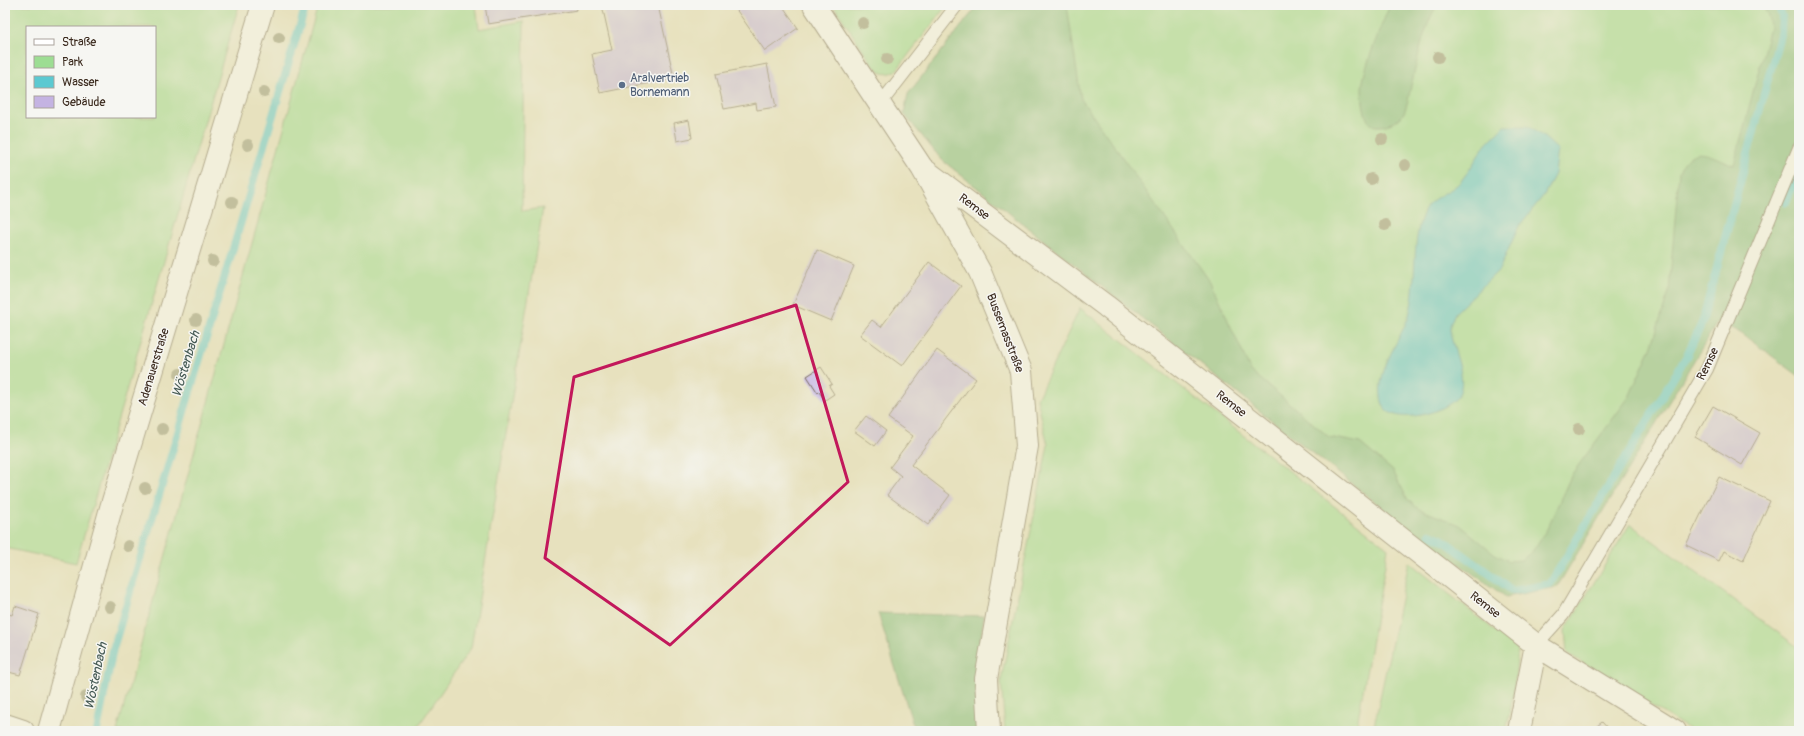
<svg xmlns="http://www.w3.org/2000/svg" width="1804" height="736" font-family="Pangolin,sans-serif">
<rect width="100%" height="100%" fill="#f6f6f2"/>
<filter id="ink" filterUnits="userSpaceOnUse"><feTurbulence type="fractalNoise" baseFrequency=".025" numOctaves="2"/><feDisplacementMap in="SourceGraphic" scale="8" xChannelSelector="R" yChannelSelector="G"/><feConvolveMatrix kernelMatrix="1 2 1 2 8 2 1 2 1" color-interpolation-filters="sRGB"/></filter>
<filter id="wash" filterUnits="userSpaceOnUse"><feTurbulence type="fractalNoise" baseFrequency=".012" numOctaves="4" result="noise"/><feDisplacementMap in="SourceGraphic" scale="16" xChannelSelector="R" yChannelSelector="G"/><feGaussianBlur stdDeviation="0.9" result="paint"/><feColorMatrix in="noise" values="0 0 0 0 0 0 0 0 0 0 0 0 0 0 0 0 0 1.4 0 .05"/><feComposite in="paint" operator="in"/></filter>
<g filter="url(#wash)">
<rect width="100%" height="100%" fill="#e7e1be"/>
<path fill="#9ddd93" stroke="#6c8458" fill-rule="evenodd" d="M 5,5 L 239,5 L 76,563 L 5,548 ZM 27,27 L 155,27 L 155,117 L 27,117 Z
M 318,5 L 476,5 L 479,29 L 524,21 L 522,211 L 543,208 L 471,648 L 415,731 L 117,731 Z
M 833,5 L 947,5 L 896,71 C 886,76 880,74 873,65 Z
M 978,5 L 1768,5 L 1776,20 L 1699,322 L 1547,577 L 1413,532 L 942,160 L 904,114 L 908,94 Z
M 1080,308 L 1388,548 L 1356,731 L 1005,731 L 1001,680 L 1048,445 L 1037,399 Z
M 1630,524 L 1799,648 L 1799,731 L 1692,731 L 1567,653 L 1565,630 Z
M 1409,562 L 1518,649 L 1514,691 L 1506,731 L 1373,731 Z"/>
<path fill="#7ebc7d" stroke="#5c734e" d="M 978,5 L 1067,5 L 1081,99 L 1211,283 L 1251,371 L 1329,437 L 1360,443 L 1393,471 L 1408,500 L 1419,509 L 1460,525 L 1495,554 L 1509,561 L 1521,560 L 1532,552 L 1547,529 L 1572,474 L 1629,397 L 1651,348 L 1669,292 L 1679,172 C 1693,140 1711,157 1734,165 L 1770,27 C 1769,18 1767,10 1760,5 L 1799,5 L 1799,376 L 1742,334 L 1718,321 L 1557,587 L 1506,597 L 1413,532 L 942,160 L 904,114 L 908,94 Z
M 1390,5 L 1437,5 C 1423,29 1418,58 1411,86 C 1409,95 1407,110 1401,117 C 1397,122 1385,126 1379,126 C 1370,127 1367,120 1365,113 C 1363,105 1362,97 1362,89 C 1363,69 1382,24 1390,5 Z
M 878,613 L 984,616 L 975,682 L 979,731 L 915,731 Z"/>
<path fill="#5cc9d1" stroke="#4c7a78" d="M 1504,126 L 1527,126 L 1544,137 L 1558,150 L 1555,174 L 1544,195 L 1519,226 L 1499,270 L 1456,312 C 1453,317 1450,323 1450,329 C 1451,347 1468,376 1459,394 C 1451,412 1392,428 1383,405 C 1372,375 1400,342 1409,315 C 1418,283 1410,235 1426,208 C 1433,196 1452,192 1461,181 C 1469,171 1476,159 1483,148 C 1489,140 1497,134 1504,126 Z"/>
<g fill="none" stroke-linecap="round" stroke-linejoin="round">
<path stroke="#5cc9d1" stroke-width="8" d="M 1786,202 L 1799,170
M 1430,534 L 1443,540 L 1513,591 L 1550,584 L 1686,357 L 1702,323 L 1781,31 L 1782,16 L 1778,5
M 97,731 L 113,649 L 306,5"/>
</g>
<g id="blocks">
<path fill="#c4b3e2" d="M 485,5 L 576,5 L 577,10 L 488,24 Z
M 602,5 L 658,5 L 674,78 L 600,93 L 592,54 L 612,50 Z
M 733,5 L 782,5 L 798,28 L 765,51 Z
M 767,64 L 776,107 L 757,110 L 756,103 L 724,109 L 716,74 Z
M 689,120 L 692,138 L 677,141 L 674,123 Z
M 817,250 L 854,266 L 831,321 L 793,305 Z
M 929,262 L 961,286 L 902,366 L 860,335 L 872,320 L 881,327 Z
M 937,350 L 976,379 L 911,465 L 950,495 L 928,525 L 887,495 L 901,476 L 890,467 L 913,436 L 888,418 Z
M 821,367 L 832,384 L 829,386 L 834,394 L 825,400 L 819,392 L 818,393 L 807,376 Z
M 1713,406 L 1760,433 L 1742,465 L 1695,437 Z
M 866,416 L 886,431 L 875,446 L 854,431 Z
M 1719,477 L 1770,501 L 1743,561 L 1724,551 L 1719,561 L 1686,545 Z
M 15,606 L 39,614 L 20,675 L 5,671 L 5,613 L 12,615 Z
M 1602,722 L 1610,731 L 1591,731 Z"/>
</g>
</g>
<g filter="url(#ink)">
<use href="#blocks" fill-opacity="0" stroke="#776a56" stroke-width="1"/>
<g fill="none" stroke-linecap="round" stroke-linejoin="round">
<defs>
<path id="lane" d="M 881,103 L 957,5
M 1536,645 L 1563,615 L 1707,369 L 1799,148"/>
<path id="street" d="M 814,5 L 922,168 L 980,272 L 1021,371 L 1027,446 L 986,679 L 989,731
M 922,168 L 1106,306 L 1536,645 L 1675,731
M 5,725 L 23,731
M 49,731 L 111,508 L 263,5
M 1519,731 L 1536,645"/>
</defs>
<use href="#lane" stroke="#776a56" stroke-width="14"/>
<use href="#street" stroke="#776a56" stroke-width="24"/>
<use href="#lane" stroke="#fff" stroke-width="12"/>
<use href="#street" stroke="#fff" stroke-width="22"/>
</g>
<g fill="#969576">
<circle cx="863" cy="23" r="6"/>
<circle cx="279" cy="38" r="6"/>
<circle cx="1438" cy="57" r="6"/>
<circle cx="887" cy="59" r="6"/>
<circle cx="264" cy="92" r="6"/>
<circle cx="1382" cy="139" r="6"/>
<circle cx="248" cy="145" r="6"/>
<circle cx="1405" cy="165" r="6"/>
<circle cx="1371" cy="179" r="6"/>
<circle cx="232" cy="202" r="6"/>
<circle cx="1385" cy="225" r="6"/>
<circle cx="213" cy="261" r="6"/>
<circle cx="196" cy="320" r="6"/>
<circle cx="180" cy="374" r="6"/>
<circle cx="162" cy="429" r="6"/>
<circle cx="1579" cy="429" r="6"/>
<circle cx="145" cy="488" r="6"/>
<circle cx="128" cy="546" r="6"/>
<circle cx="110" cy="607" r="6"/>
<circle cx="86" cy="697" r="6"/>
</g>
</g>
<path d="M0 0H1804V736H0ZM 796,305 L 848,482 L 670,645 L 545,558 L 574,377 Z" fill="#e7e1be" fill-opacity=".55" fill-rule="evenodd"/>
<path fill="none" stroke="#c2185b" stroke-width="3" stroke-linejoin="round" d="M 796,305 L 848,482 L 670,645 L 545,558 L 574,377 Z"/>
<circle fill="#5c6f8a" stroke="#f6f6f2" stroke-width="1.5" cx="622" cy="85" r="4"/>
<g text-anchor="middle" dominant-baseline="central" stroke-width="3" stroke-linejoin="round" paint-order="stroke">
<g font-size="12" fill="#4e5e75" stroke="#f6f6f2" text-anchor="start">
<text x="630" y="78">Aralvertrieb<tspan x="630" dy="14">Bornemann</tspan></text>
</g>
<g font-size="12" fill="#3b2a1e" stroke="#f6f6f2">
<text transform="translate(974 207) rotate(37)">Remse</text>
<text transform="translate(1005 333) rotate(69)">Bussemasstraße</text>
<text transform="translate(1708 364) rotate(-64)">Remse</text>
<text transform="translate(154 367) rotate(-73)">Adenauerstraße</text>
<text transform="translate(1231 404) rotate(38)">Remse</text>
<text transform="translate(1485 605) rotate(38)">Remse</text>
</g>
<g font-size="13" font-style="italic" fill="#455a54" stroke="#f6f6f2">
<text transform="translate(186 364) rotate(-73)">Wöstenbach</text>
<text transform="translate(96 676) rotate(-78)">Wöstenbach</text>
</g>
</g>
<rect width="1804" height="736" fill="none" stroke="#f6f6f2" stroke-width="20"/>
<rect x="26" y="26" width="130" height="92" fill="#f6f6f2" stroke="#aba49d"/>
<rect x="34" y="39" width="20" height="6" fill="#ffffff" stroke="#aba49d"/>
<text x="62" y="46" font-size="12" fill="#3b2a1e">Straße</text>
<rect x="34" y="56" width="20" height="12" fill="#9ddd93" stroke="#aba49d"/>
<text x="62" y="66" font-size="12" fill="#3b2a1e">Park</text>
<rect x="34" y="76" width="20" height="12" fill="#5cc9d1" stroke="#aba49d"/>
<text x="62" y="86" font-size="12" fill="#3b2a1e">Wasser</text>
<rect x="34" y="96" width="20" height="12" fill="#c4b3e2" stroke="#aba49d"/>
<text x="62" y="106" font-size="12" fill="#3b2a1e">Gebäude</text>
</svg>
